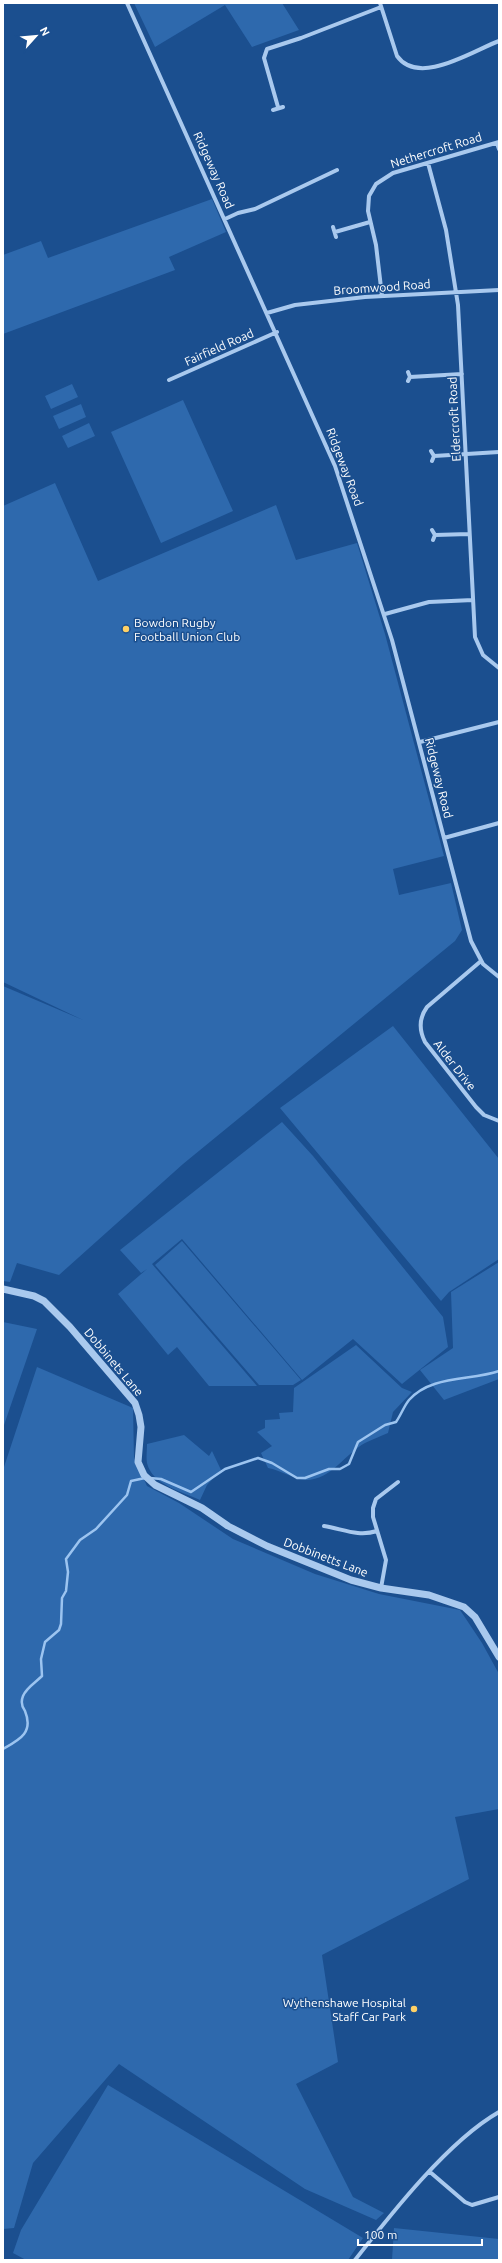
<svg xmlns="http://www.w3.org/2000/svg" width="502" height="2263" font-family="Ubuntu,sans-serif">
<rect width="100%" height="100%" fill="#1b4f8f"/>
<path fill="#2e69ad" d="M 134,3 L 282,3 L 299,30 L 252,47 L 225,5 L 155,47 Z
M 212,199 L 226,232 L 169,257 L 175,270 L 3,334 L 3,255 L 41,241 L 48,258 Z
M 72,384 L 78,397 L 51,409 L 45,396 Z
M 183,400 L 233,511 L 161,543 L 111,432 Z
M 81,404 L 86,417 L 59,429 L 53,416 Z
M 89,423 L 95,436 L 68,448 L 62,436 Z
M 55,483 L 98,581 L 276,505 L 296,560 L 357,543 L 385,634 L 444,856 L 393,869 L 399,895 L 451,883 L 462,930 L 455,941 L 183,1164 L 59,1275 L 17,1263 L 10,1282 L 3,1281 L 3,986 L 83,1020 L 3,982 L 3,506 Z
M 393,1026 L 499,1159 L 499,1259 L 449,1292 L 441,1301 L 280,1108 Z
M 282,1122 L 313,1156 L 443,1317 L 448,1347 L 402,1384 L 353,1339 L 302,1380 L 182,1239 L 152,1264 L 257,1386 L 209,1386 L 177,1347 L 168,1355 L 118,1294 L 147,1269 L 141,1273 L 120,1250 Z
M 182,1241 L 301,1380 L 293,1385 L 259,1385 L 155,1265 Z
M 499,1262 L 499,1379 L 444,1400 L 420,1370 L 453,1348 L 451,1292 Z
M 3,1322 L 37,1329 L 3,1428 Z
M 356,1345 L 402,1388 L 412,1392 L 393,1412 L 388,1433 C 381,1436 373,1439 365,1443 C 346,1453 331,1480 306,1480 C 296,1480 280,1470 268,1468 L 261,1453 L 272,1446 L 257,1432 L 265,1428 L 265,1420 L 280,1419 L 279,1413 L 293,1412 L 294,1388 Z
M 37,1367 L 133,1408 L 134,1458 L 147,1486 L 179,1503 L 233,1539 L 315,1574 L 379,1594 L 460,1610 L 482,1643 L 499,1674 L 499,1809 L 455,1817 L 469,1879 L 322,1955 L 338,2062 L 296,2084 L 353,2197 L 384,2213 L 376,2220 L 305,2189 L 119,2064 L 33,2163 L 14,2228 L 3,2229 L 3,1470 Z
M 184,1435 L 209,1456 L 212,1451 L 221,1470 L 207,1485 L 200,1500 C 183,1492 152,1485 147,1463 C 146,1457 147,1451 147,1444 Z
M 108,2085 L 363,2238 L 348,2260 L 26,2260 L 13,2253 L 21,2230 Z
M 394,2228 L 499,2239 L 499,2260 L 392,2260 Z"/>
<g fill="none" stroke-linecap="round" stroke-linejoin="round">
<path stroke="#9cc4f0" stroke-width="2.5" d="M 150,1478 L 161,1479 L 191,1492 L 225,1469 L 258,1458 L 272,1463 L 297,1478 L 305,1478 L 329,1469 L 340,1469 L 349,1464 L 358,1442 L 385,1425 L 396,1422 C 401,1415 404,1406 409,1400 C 431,1375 470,1381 499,1371
M 3,1749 C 19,1740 34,1733 25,1711 C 22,1707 21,1701 23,1696 C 26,1688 36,1682 42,1676 L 41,1659 L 45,1642 L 59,1630 L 61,1624 L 62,1598 L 66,1591 L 68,1572 L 66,1559 L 80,1540 L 96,1529 L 127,1495 L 131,1481 L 145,1478"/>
<path stroke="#a9c9ee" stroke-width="4" d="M 127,3 L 335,466 L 392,640 L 471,941 L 483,964 L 499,977
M 380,3 L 397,56 C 419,87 474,50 499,41
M 278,107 L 264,58 L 267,49 L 301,38 L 381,7
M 273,110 L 283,107
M 497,143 L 499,149
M 428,163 L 446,230 L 458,305 L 475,637 L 483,655 L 499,668
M 225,219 L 238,213 L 255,209 L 337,170
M 333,227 L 336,237
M 335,232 L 370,222
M 382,296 L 376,245 L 368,211 L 369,196 L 376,184 L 393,173 L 499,142
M 267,313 L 295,305 L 365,297 L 499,290
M 408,372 L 410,377 L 408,381
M 410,377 L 462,374
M 169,380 L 277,332
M 431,451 L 434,456 L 432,461
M 434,456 L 499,452
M 432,530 L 435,535 L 433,540
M 435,535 L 469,534
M 385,614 L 429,602 L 473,600
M 420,742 L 499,722
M 444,838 L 499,823
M 481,961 L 427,1007 C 419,1018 419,1030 425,1042 L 476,1107 L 484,1115 L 499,1121
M 324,1526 C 343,1529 358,1537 377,1531
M 381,1588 L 386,1560 L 373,1517 L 373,1508 L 376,1499 L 398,1482
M 430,2172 L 465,2202 L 472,2205 L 499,2197
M 355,2260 C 391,2214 448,2141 499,2112"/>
<path stroke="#a9c9ee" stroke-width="7" d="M 3,1289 L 34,1296 L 44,1301 L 70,1327 L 135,1403 L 139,1415 L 141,1427 L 138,1462 L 144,1475 L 155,1485 L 202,1508 L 228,1526 L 267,1546 L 351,1580 L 381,1588 L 429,1595 L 464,1607 L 475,1617 L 499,1657"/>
</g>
<g fill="#ffd166" stroke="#1b4f8f" stroke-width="1.5">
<circle cx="126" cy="629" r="4"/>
<circle cx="414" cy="2009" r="4"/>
</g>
<g text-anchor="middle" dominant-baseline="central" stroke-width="3" stroke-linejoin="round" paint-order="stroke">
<g font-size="12" fill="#fff" stroke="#1b4f8f">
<text transform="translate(436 150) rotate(-17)">Nethercroft Road</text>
<text transform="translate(214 170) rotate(66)">Ridgeway Road</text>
<text transform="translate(382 287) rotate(-4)">Broomwood Road</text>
<text transform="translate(219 347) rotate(-24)">Fairfield Road</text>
<text transform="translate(454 419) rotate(-93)">Eldercroft Road</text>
<text transform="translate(345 467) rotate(69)">Ridgeway Road</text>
<text transform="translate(439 778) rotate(76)">Ridgeway Road</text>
<text transform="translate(455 1065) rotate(52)">Alder Drive</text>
<text transform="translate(114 1362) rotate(50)">Dobbinets Lane</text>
<text transform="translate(326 1557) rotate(21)">Dobbinetts Lane</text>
</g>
<g font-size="12" fill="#fff" stroke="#1b4f8f" text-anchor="start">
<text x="134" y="622">Bowdon Rugby<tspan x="134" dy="14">Football Union Club</tspan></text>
<text x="406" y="2002" text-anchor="end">Wythenshawe Hospital<tspan x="406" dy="14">Staff Car Park</tspan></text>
</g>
</g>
<rect width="502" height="2263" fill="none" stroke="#ffffff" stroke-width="8"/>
<g transform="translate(36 36) rotate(63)" stroke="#1b4f8f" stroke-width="3" paint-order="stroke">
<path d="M0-3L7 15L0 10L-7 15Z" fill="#ffffff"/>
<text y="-6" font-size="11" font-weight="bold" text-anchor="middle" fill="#ffffff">N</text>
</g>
<path d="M358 2239v6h124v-6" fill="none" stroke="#ffffff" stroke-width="2"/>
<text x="364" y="2239" font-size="12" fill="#ffffff" stroke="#1b4f8f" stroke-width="3" paint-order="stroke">100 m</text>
</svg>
